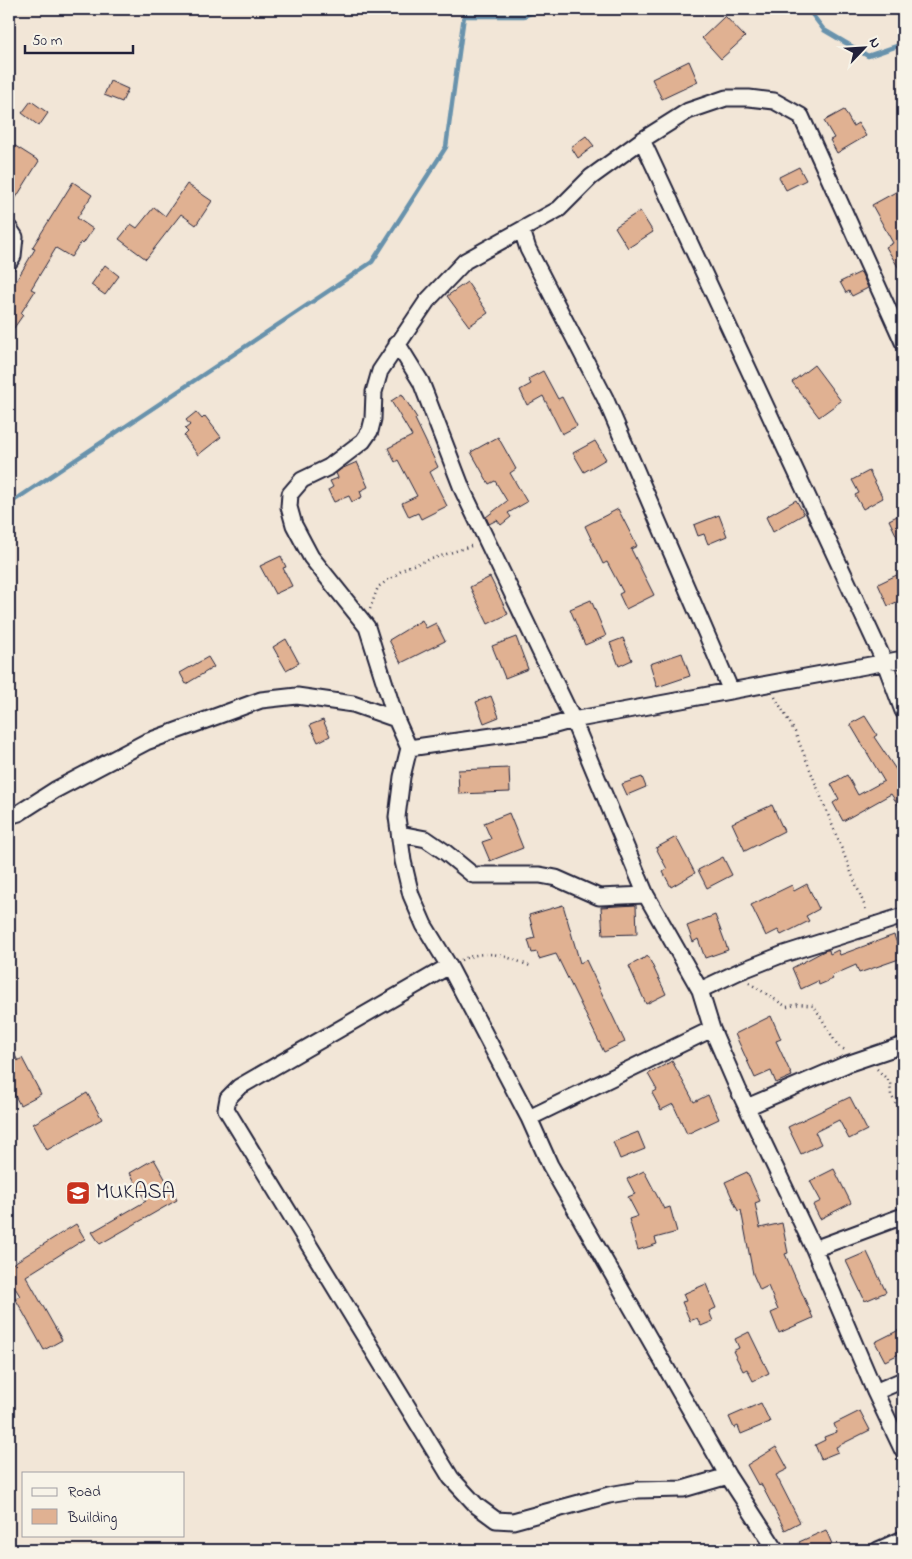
<svg xmlns="http://www.w3.org/2000/svg" width="912" height="1559" font-family="'Indie Flower',sans-serif">
<rect width="100%" height="100%" fill="#f2e6d7"/>
<filter id="ink" filterUnits="userSpaceOnUse"><feTurbulence type="fractalNoise" baseFrequency=".02" numOctaves="2"/><feDisplacementMap in="SourceGraphic" scale="10" xChannelSelector="R" yChannelSelector="G"/><feConvolveMatrix kernelMatrix="1 2 1 2 8 2 1 2 1" color-interpolation-filters="sRGB"/></filter>
<g filter="url(#ink)">
<g fill="none" stroke-linecap="round" stroke-linejoin="round">
<path stroke="#6792ac" stroke-width="4.5" d="M 808,9 L 824,30 L 868,56 L 903,44
M 9,504 L 372,262 L 446,147 L 464,16 L 524,16 L 541,9"/>
</g>
<path fill="#e0b192" stroke="#22223b" d="M 725,16 L 745,37 L 721,59 L 702,38 Z
M 689,61 L 698,82 L 662,99 L 652,79 Z
M 110,81 L 128,89 L 122,102 L 104,95 Z
M 31,101 L 48,113 L 39,126 L 22,113 Z
M 844,110 L 853,126 L 858,123 L 866,136 L 837,153 L 830,140 L 834,138 L 824,121 Z
M 586,136 L 594,146 L 578,158 L 571,147 Z
M 9,142 L 39,161 L 9,209 L 9,178 L 13,171 L 9,168 Z
M 799,167 L 806,180 L 786,190 L 779,177 Z
M 73,182 L 92,195 L 77,218 L 93,229 L 83,244 L 81,242 L 71,257 L 56,248 L 31,289 L 35,291 L 21,313 L 23,315 L 9,335 L 9,293 L 35,249 L 32,248 Z
M 187,184 L 212,201 L 196,225 L 181,214 L 146,259 L 119,239 L 131,224 L 137,228 L 154,207 L 165,216 Z
M 903,188 L 903,275 L 886,247 L 893,243 L 872,205 Z
M 640,211 L 653,232 L 628,248 L 615,227 Z
M 105,265 L 119,276 L 105,295 L 91,285 Z
M 861,272 L 868,288 L 852,296 L 849,291 L 846,293 L 840,282 Z
M 467,282 L 488,313 L 469,326 L 447,296 Z
M 814,365 L 841,401 L 819,417 L 792,382 Z
M 543,371 L 558,399 L 562,397 L 577,426 L 562,434 L 543,396 L 527,405 L 520,390 L 531,384 L 528,379 Z
M 402,394 L 417,418 L 415,419 L 438,467 L 430,472 L 447,506 L 421,519 L 418,513 L 409,517 L 402,503 L 417,496 L 398,460 L 395,462 L 388,448 L 412,436 L 391,401 Z
M 196,412 L 202,419 L 205,416 L 221,437 L 198,455 L 184,436 L 188,432 L 185,429 L 190,425 L 186,420 Z
M 498,437 L 516,469 L 510,473 L 527,502 L 508,513 L 511,517 L 501,525 L 497,520 L 489,524 L 486,517 L 507,501 L 495,481 L 489,484 L 471,452 Z
M 595,441 L 606,459 L 584,472 L 573,453 Z
M 357,462 L 368,487 L 360,491 L 362,497 L 352,502 L 349,496 L 334,502 L 328,490 L 333,487 L 330,481 L 338,478 L 336,473 L 341,469 Z
M 869,471 L 883,498 L 863,509 L 855,495 L 859,493 L 852,480 Z
M 796,500 L 804,514 L 773,532 L 766,517 Z
M 618,509 L 637,546 L 631,549 L 654,595 L 626,609 L 619,594 L 623,592 L 607,562 L 603,564 L 585,526 Z
M 903,513 L 903,549 L 889,520 Z
M 719,515 L 727,536 L 708,544 L 704,534 L 698,536 L 694,525 Z
M 281,556 L 286,567 L 283,568 L 292,586 L 275,594 L 260,566 Z
M 903,572 L 903,599 L 888,606 L 878,584 Z
M 490,577 L 508,614 L 488,624 L 470,587 Z
M 591,600 L 606,636 L 585,645 L 570,609 Z
M 422,620 L 426,628 L 436,623 L 445,641 L 401,663 L 389,640 Z
M 516,637 L 528,669 L 505,678 L 492,646 Z
M 623,638 L 632,660 L 619,666 L 610,643 Z
M 286,639 L 299,663 L 286,670 L 273,647 Z
M 682,653 L 690,676 L 657,687 L 650,664 Z
M 208,657 L 214,667 L 186,684 L 180,673 Z
M 491,696 L 499,717 L 484,723 L 476,702 Z
M 865,716 L 877,735 L 874,737 L 903,780 L 903,812 L 891,794 L 843,821 L 833,803 L 839,799 L 831,784 L 847,775 L 858,795 L 884,781 L 850,724 Z
M 323,720 L 330,736 L 318,742 L 310,725 Z
M 509,768 L 510,792 L 459,794 L 458,770 Z
M 642,777 L 646,787 L 627,795 L 622,784 Z
M 772,805 L 784,831 L 745,851 L 732,823 Z
M 509,813 L 523,848 L 490,861 L 482,842 L 491,839 L 484,823 Z
M 676,837 L 695,873 L 671,887 L 663,872 L 667,869 L 656,848 Z
M 723,857 L 732,875 L 707,888 L 698,870 Z
M 807,884 L 819,909 L 806,916 L 809,921 L 781,935 L 778,930 L 766,936 L 751,905 L 792,885 L 794,891 Z
M 563,905 L 580,963 L 586,960 L 625,1042 L 604,1052 L 556,954 L 539,959 L 537,952 L 532,953 L 528,940 L 535,938 L 529,915 Z
M 636,905 L 637,934 L 603,935 L 601,907 Z
M 715,915 L 728,950 L 705,958 L 698,939 L 693,942 L 687,926 Z
M 894,935 L 902,958 L 859,973 L 856,965 L 831,976 L 833,979 L 819,985 L 818,981 L 801,989 L 792,968 L 826,950 L 829,950 L 830,954 L 838,950 L 840,955 Z
M 648,956 L 666,994 L 646,1004 L 629,966 Z
M 771,1016 L 781,1039 L 776,1041 L 792,1076 L 776,1083 L 771,1071 L 755,1078 L 735,1034 Z
M 9,1045 L 18,1061 L 22,1058 L 41,1094 L 20,1105 L 9,1085 Z
M 672,1061 L 694,1102 L 708,1095 L 719,1119 L 687,1134 L 673,1104 L 661,1110 L 652,1093 L 657,1090 L 648,1074 Z
M 87,1093 L 102,1119 L 47,1150 L 33,1124 Z
M 850,1097 L 867,1130 L 849,1139 L 839,1120 L 815,1132 L 821,1144 L 801,1154 L 788,1127 Z
M 638,1132 L 645,1149 L 620,1159 L 613,1142 Z
M 154,1159 L 177,1200 L 100,1244 L 92,1232 L 146,1201 L 130,1173 Z
M 834,1169 L 851,1203 L 820,1219 L 813,1205 L 821,1201 L 810,1181 Z
M 644,1171 L 664,1209 L 670,1207 L 677,1232 L 655,1238 L 657,1244 L 638,1250 L 629,1219 L 638,1216 L 628,1197 L 635,1194 L 627,1179 Z
M 747,1172 L 760,1201 L 755,1203 L 760,1228 L 782,1223 L 788,1253 L 785,1254 L 813,1318 L 779,1333 L 771,1313 L 778,1310 L 768,1286 L 760,1290 L 753,1274 L 741,1210 L 738,1211 L 725,1182 Z
M 76,1224 L 85,1239 L 26,1276 L 62,1340 L 44,1350 L 15,1298 L 20,1296 L 9,1278 L 9,1266 Z
M 867,1252 L 886,1292 L 865,1301 L 846,1261 Z
M 706,1284 L 716,1308 L 709,1311 L 713,1321 L 701,1326 L 697,1318 L 690,1321 L 682,1302 L 686,1301 L 683,1294 Z
M 903,1328 L 903,1352 L 885,1361 L 875,1342 Z
M 749,1332 L 769,1373 L 753,1381 L 747,1369 L 743,1371 L 733,1351 L 739,1348 L 735,1339 Z
M 761,1403 L 770,1422 L 741,1434 L 738,1426 L 734,1428 L 729,1417 Z
M 860,1411 L 870,1430 L 836,1447 L 838,1452 L 821,1459 L 815,1445 L 825,1440 L 824,1437 L 837,1432 L 834,1424 Z
M 776,1447 L 788,1469 L 776,1475 L 800,1522 L 785,1530 L 761,1484 L 758,1485 L 747,1465 Z
M 826,1530 L 832,1544 L 818,1550 L 803,1550 L 799,1542 Z"/>
<g fill="none" stroke-linecap="round" stroke-linejoin="round">
<defs>
<path id="minor" d="M 642,140 L 885,663 L 903,711
M 9,228 L 15,237 L 13,256 L 9,262
M 522,230 L 528,249 L 605,398 L 731,691
M 903,342 L 801,116 L 774,101 L 749,98 L 726,98 L 688,111 L 642,140 L 591,177 L 559,209 L 465,261 L 427,301 L 380,371 L 374,392 L 373,419 L 370,431 L 363,441 L 329,467 L 302,480 L 290,494 L 289,507 L 294,525 L 311,557 L 367,627 L 396,719 L 409,748 L 541,729 L 573,720 L 903,659
M 397,343 L 421,382 L 463,491 L 573,720 L 646,895 L 700,990 L 712,1029 L 738,1089 L 814,1249 L 875,1392 L 903,1451
M 409,748 L 402,777 L 397,817 L 403,861 L 411,895 L 424,925 L 449,966
M 9,816 L 19,813 L 55,790 L 146,742 L 261,700 L 297,696 L 353,704 L 396,719
M 400,834 L 426,839 L 445,852 L 473,875 L 540,875 L 556,878 L 599,897 L 646,895
M 700,990 L 738,972 L 781,955 L 903,916
M 747,1107 L 847,1064 L 903,1045
M 529,1118 L 712,1029
M 814,1249 L 903,1216
M 875,1392 L 903,1380
M 728,1476 L 683,1489 L 638,1490 L 609,1495 L 513,1521 L 496,1520 L 477,1506 L 451,1478 L 226,1109 L 228,1098 L 239,1087 L 449,966 L 529,1118 L 550,1165 L 728,1476 L 776,1550
M 878,1550 L 903,1539"/>
</defs>
<use href="#minor" stroke="#22223b" stroke-width="19"/>
<path stroke="#22223b" stroke-width="2.5" stroke-dasharray="1 4" stroke-linecap="butt" d="M 370,609 L 378,587 L 407,567 L 474,545
M 775,697 L 795,732 L 867,912
M 461,960 C 488,948 505,956 530,966
M 749,983 L 787,1007 L 799,1004 L 814,1006 L 838,1046 L 845,1050
M 877,1069 L 890,1082 L 891,1095 L 903,1117"/>
<use href="#minor" stroke="#f7f3e8" stroke-width="15"/>
</g>
</g>
<defs>
<symbol id="school-square" viewBox="-11 -11 22 22"><rect x="-9" y="-9" width="18" height="18" rx="4" fill="#c8321e" stroke="#f7f3e8"/><path d="M0-5L7-2L0 1L-7-2ZM-4 1L0 2.5L4 1V4Q0 6-4 4Z" fill="#fff"/></symbol>
</defs>
<g fill-rule="evenodd">
<use href="#school-square" x="64" y="1179" width="28" height="28"/>
</g>
<g text-anchor="middle" dominant-baseline="central" stroke-width="5" stroke-linejoin="round" paint-order="stroke">
<g font-size="22" fill="#22223b" stroke="#f7f3e8" text-anchor="start">
<text x="96" y="1193">MUKASA</text>
</g>
</g>
<rect width="912" height="1559" fill="none" stroke="#f7f3e8" stroke-width="30"/>
<rect x="15" y="15" width="882" height="1529" fill="none" stroke="#22223b" stroke-width="2" filter="url(#ink)"/>
<rect x="22" y="1472" width="162" height="65" fill="#f7f3e8" stroke="#a29fa3"/>
<rect x="32" y="1488" width="25" height="8" fill="#f7f3e8" stroke="#a29fa3"/>
<text x="68" y="1496" font-size="15" fill="#22223b">Road</text>
<rect x="32" y="1509" width="25" height="15" fill="#e0b192" stroke="#a29fa3"/>
<text x="68" y="1522" font-size="15" fill="#22223b">Building</text>
<g transform="translate(864 48) rotate(65)" stroke="#f7f3e8" stroke-width="4" paint-order="stroke">
<path d="M0-4L9 19L0 12L-9 19Z" fill="#22223b"/>
<text y="-8" font-size="14" font-weight="bold" text-anchor="middle" fill="#22223b">N</text>
</g>
<path d="M25 45v8h108v-8" fill="none" stroke="#22223b" stroke-width="2.5"/>
<text x="32" y="45" font-size="15" fill="#22223b" stroke="#f7f3e8" stroke-width="4" paint-order="stroke">50 m</text>
</svg>
